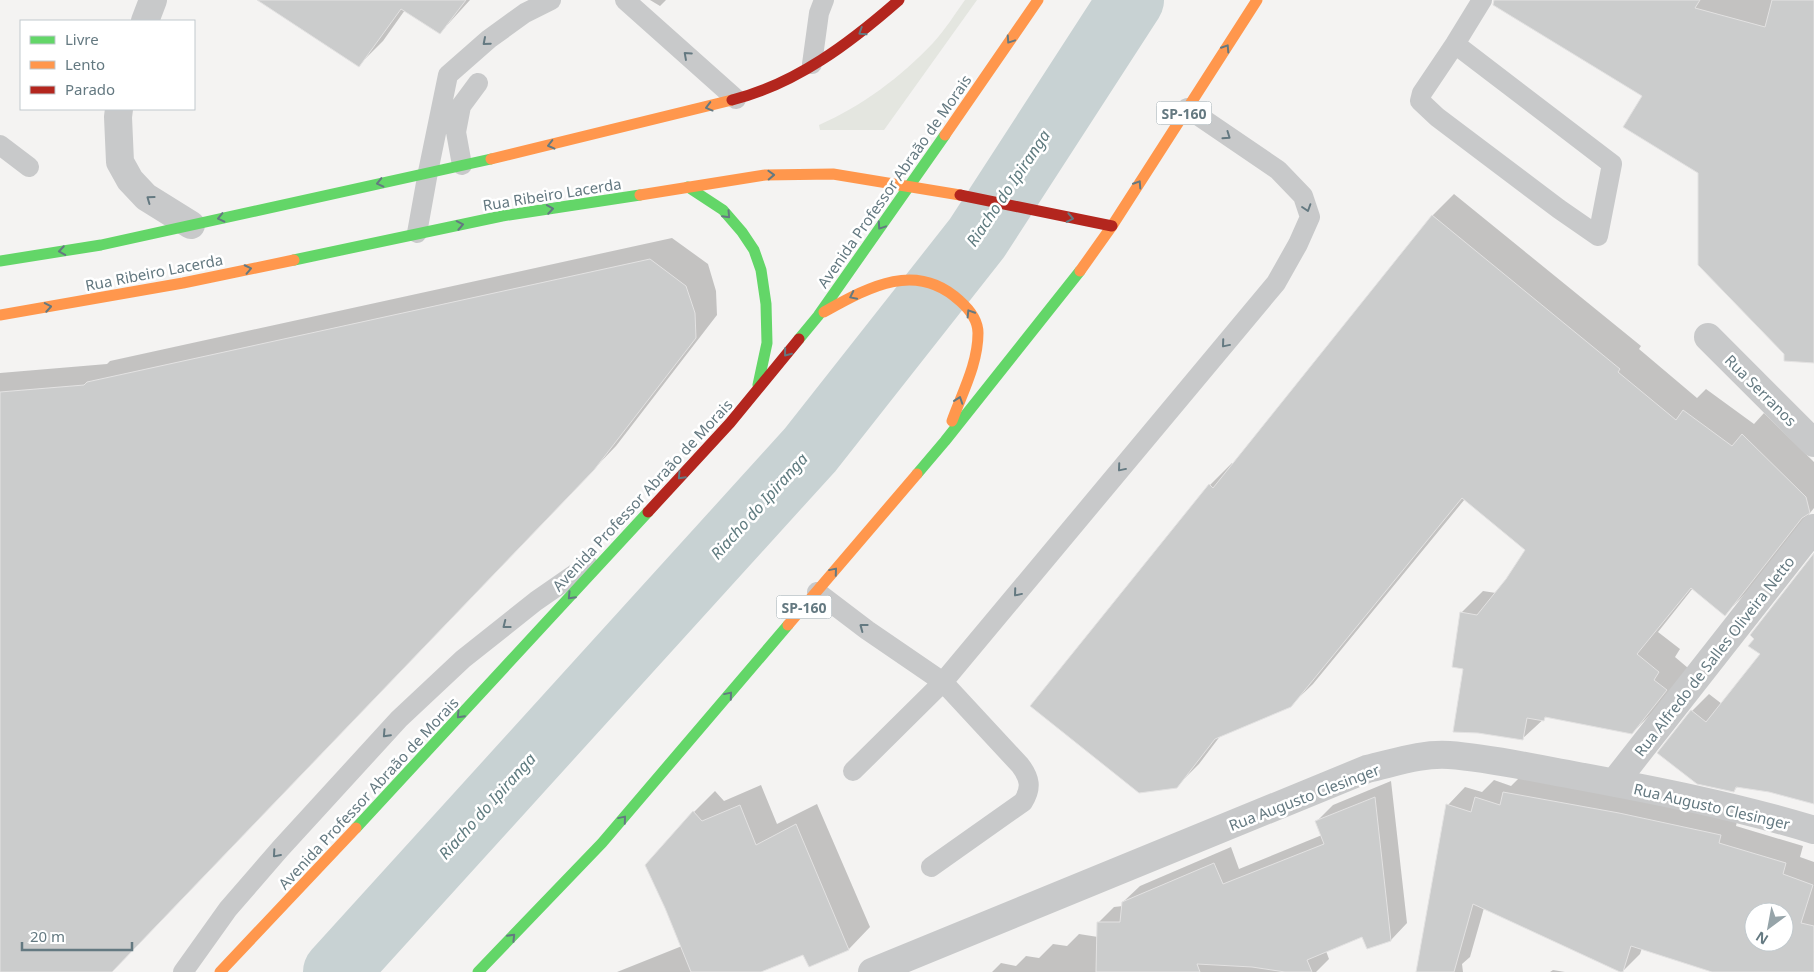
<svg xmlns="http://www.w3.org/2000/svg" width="1814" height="972" font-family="'Noto Sans',sans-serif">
<rect width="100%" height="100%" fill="#f4f3f2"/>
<path fill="#e4e6e0" d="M 965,0 L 977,0 L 884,130 L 820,130 L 819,125 C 862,106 901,77 933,43 C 945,30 955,14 965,0 Z"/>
<path fill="#0003" fill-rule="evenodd" d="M 260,0 L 470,0 L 440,33 L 405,10 L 383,41 L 359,65 Z
M 650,0 L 666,0 L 660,6 Z
M 1507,0 L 1814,0 L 1814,338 L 1700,172 L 1643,96 Z
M 1454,194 L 1641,346 L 1639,349 L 1697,398 L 1706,389 L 1754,424 L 1764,413 L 1814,462 L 1814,508 L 1747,592 L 1725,614 L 1693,588 L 1658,632 L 1680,649 L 1675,657 L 1688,668 L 1654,711 L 1632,733 L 1547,716 L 1522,739 L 1465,668 L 1461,613 L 1483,591 L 1496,593 L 1507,579 L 1526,549 L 1465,499 L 1313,684 L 1290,706 L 1221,735 L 1199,764 L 1176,787 L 1032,706 L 1210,485 L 1232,463 L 1233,464 L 1432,216 Z
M 672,238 L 708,264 L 716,291 L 717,315 L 616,446 L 111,972 L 0,972 L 0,373 L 107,364 L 110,361 Z
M 1814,555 L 1814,802 L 1769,791 L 1738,786 L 1734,791 L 1692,711 L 1709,694 L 1722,704 L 1762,654 Z
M 1522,775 L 1738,817 L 1736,826 L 1803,846 L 1800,857 L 1814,862 L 1814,972 L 1713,972 L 1642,948 L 1640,954 L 1622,972 L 1484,908 L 1470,957 L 1462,964 L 1463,972 L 1417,972 L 1448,805 L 1465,787 L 1482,792 L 1494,780 L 1511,786 ZM 1754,912 L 1784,912 L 1784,942 L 1754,942 Z
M 1391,781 L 1407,923 L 1391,940 L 1363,935 L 1326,951 L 1329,959 L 1316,972 L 992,972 L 1001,963 L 1016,966 L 1026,956 L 1039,958 L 1053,944 L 1067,946 L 1079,934 L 1098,937 L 1098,923 L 1114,907 L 1123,906 L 1123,902 L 1140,886 L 1231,847 L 1239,869 L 1322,835 L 1317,821 L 1333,805 Z
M 761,785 L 777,824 L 817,804 L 870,927 L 849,949 L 809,966 L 804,953 L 758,972 L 617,972 L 682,946 L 647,866 L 694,812 L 715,791 L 724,801 Z
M 1553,970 L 1565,972 L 1550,972 Z"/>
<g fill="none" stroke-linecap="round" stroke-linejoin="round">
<path stroke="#c8d2d3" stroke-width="66" d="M 336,972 L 810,450 L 977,238 L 1131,0"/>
</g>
<path fill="#cbcccc" stroke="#e3e2e2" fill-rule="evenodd" d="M 257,0 L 466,0 L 440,34 L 401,9 L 359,67 Z
M 1494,0 L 1700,0 L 1695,8 L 1765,27 L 1772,0 L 1814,0 L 1814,363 L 1784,361 L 1784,354 L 1698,265 L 1698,173 L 1623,127 L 1642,96 L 1493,5 Z
M 1432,215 L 1620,369 L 1618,372 L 1676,420 L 1683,410 L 1732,446 L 1742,434 L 1806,497 L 1810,513 L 1802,518 L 1725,616 L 1691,588 L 1637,654 L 1659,672 L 1654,680 L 1667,690 L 1632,734 L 1545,717 L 1544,721 L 1527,718 L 1523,740 L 1478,733 L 1453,732 L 1463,669 L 1452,667 L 1460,612 L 1477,615 L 1506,579 L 1525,550 L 1462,498 L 1291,707 L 1215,739 L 1177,788 L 1139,793 L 1030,706 L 1209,484 L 1213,488 Z
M 650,259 L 686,286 L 695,313 L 696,338 L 594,470 L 112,972 L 0,972 L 0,392 L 84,385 L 87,382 Z
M 1814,553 L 1814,804 L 1769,792 L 1736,787 L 1734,792 L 1697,784 L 1657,753 L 1691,710 L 1706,722 L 1760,654 L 1748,646 L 1754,639 L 1750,635 Z
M 1503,792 L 1619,813 L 1721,835 L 1719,843 L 1786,863 L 1783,874 L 1813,885 L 1801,923 L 1814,926 L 1814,972 L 1712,972 L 1631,946 L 1623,972 L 1620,972 L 1473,904 L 1454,972 L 1416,972 L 1446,804 L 1471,812 L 1475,797 L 1500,805 ZM 1754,912 L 1784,912 L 1784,942 L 1754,942 Z
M 1375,797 L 1391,941 L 1367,949 L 1362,937 L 1307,960 L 1312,972 L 1285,972 L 1252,967 L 1197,964 L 1200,972 L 1096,972 L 1097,922 L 1120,922 L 1122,902 L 1214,863 L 1223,884 L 1324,844 L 1315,821 Z
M 740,805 L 756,845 L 796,824 L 849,950 L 809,967 L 803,955 L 761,972 L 691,972 L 665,908 L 645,865 L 693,811 L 702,821 Z"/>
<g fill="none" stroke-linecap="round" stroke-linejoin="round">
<path stroke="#c8c9ca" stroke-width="20" d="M 625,0 L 736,99
M 1455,44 L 1612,164 L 1598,236 L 1559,209 L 1437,117 L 1420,101 L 1422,93 L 1455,44 L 1482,0
M 812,64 L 819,13 L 824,0
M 0,145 L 29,167
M 462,165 L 456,132 L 461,106 L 478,83
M 417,233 L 428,172 L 448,75 L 489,39 L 525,13 L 551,0
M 817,592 L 867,630 L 943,682 L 1276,283 L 1298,244 L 1310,217 L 1303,196 L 1278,170 L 1187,108
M 853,771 L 943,682 L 1020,765 C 1030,778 1032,788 1023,802 L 931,867
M 183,972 L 228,909 L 280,849 L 399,719 L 463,659 L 536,601 L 588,565"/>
<path stroke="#c8c9ca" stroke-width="28" d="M 145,21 L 153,0
M 119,109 L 118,117 L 120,162 L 130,180 L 146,197 L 191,225
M 1708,337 L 1814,443
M 1614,783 L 1814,528
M 872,972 L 1367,769 C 1394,763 1422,753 1449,755 C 1491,758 1533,768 1573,775 C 1654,790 1736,806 1814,830"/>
<path stroke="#63d668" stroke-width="11" d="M 688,187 L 723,210 L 742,232 L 754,250 L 761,270 L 766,304 L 767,343 L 758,385
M 294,260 L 502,216 L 640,195
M 0,261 L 101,245 L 491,159
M 799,339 L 818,316 L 945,135
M 917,474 L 945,441 L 1080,271
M 356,828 L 648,512
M 478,972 L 602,843 L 788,625"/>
<path stroke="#ff974d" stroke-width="11" d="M 945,135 L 1038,0
M 491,159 L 732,100
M 640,195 L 765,175 L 833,174 L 960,195
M 1080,271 L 1112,226 L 1257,0
M 824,312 C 869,287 916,260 960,301 C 969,309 978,321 978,333 C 978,364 962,393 952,421
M 0,315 L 183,283 L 294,260
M 788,625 L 917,474
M 220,972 L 356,828"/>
<path stroke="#b3261e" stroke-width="11" d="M 732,100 C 796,84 850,43 899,0
M 960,195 L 1112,226
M 648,512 L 730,423 L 799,339"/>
</g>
<defs><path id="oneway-chevron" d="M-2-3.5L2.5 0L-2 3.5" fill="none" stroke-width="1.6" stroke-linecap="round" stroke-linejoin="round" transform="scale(1.25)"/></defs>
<g stroke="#647981">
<use href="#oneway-chevron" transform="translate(862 32) rotate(147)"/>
<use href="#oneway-chevron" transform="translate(1010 40) rotate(124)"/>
<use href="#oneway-chevron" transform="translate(486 42) rotate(139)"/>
<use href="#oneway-chevron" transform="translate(1226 48) rotate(-57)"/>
<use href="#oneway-chevron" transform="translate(687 55) rotate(-138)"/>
<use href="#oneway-chevron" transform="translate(709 107) rotate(165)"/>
<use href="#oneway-chevron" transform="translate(1227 136) rotate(35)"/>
<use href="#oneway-chevron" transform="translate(551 145) rotate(166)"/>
<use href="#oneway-chevron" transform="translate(771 175) rotate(-2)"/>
<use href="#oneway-chevron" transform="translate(380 183) rotate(167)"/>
<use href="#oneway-chevron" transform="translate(1138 184) rotate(-57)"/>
<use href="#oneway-chevron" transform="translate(150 199) rotate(-144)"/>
<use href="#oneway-chevron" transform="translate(1307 208) rotate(72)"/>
<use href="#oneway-chevron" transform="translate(550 209) rotate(-9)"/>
<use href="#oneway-chevron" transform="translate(727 215) rotate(47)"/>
<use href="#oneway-chevron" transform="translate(221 218) rotate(167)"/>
<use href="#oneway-chevron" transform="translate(1070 218) rotate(11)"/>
<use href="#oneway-chevron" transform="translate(460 225) rotate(-11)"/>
<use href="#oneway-chevron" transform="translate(881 226) rotate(124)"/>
<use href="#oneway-chevron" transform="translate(62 251) rotate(171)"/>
<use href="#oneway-chevron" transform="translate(248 269) rotate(-12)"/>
<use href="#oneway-chevron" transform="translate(853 296) rotate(154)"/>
<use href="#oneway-chevron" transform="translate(48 307) rotate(-10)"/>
<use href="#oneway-chevron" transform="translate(970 313) rotate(-122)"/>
<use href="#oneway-chevron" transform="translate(1225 344) rotate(130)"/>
<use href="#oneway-chevron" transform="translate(787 353) rotate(129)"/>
<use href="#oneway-chevron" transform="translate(959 400) rotate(-71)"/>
<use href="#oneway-chevron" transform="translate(1121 468) rotate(130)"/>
<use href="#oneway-chevron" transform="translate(681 476) rotate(133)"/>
<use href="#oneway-chevron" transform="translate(834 571) rotate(-50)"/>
<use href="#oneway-chevron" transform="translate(1017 593) rotate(130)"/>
<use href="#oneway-chevron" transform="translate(571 596) rotate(133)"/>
<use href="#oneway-chevron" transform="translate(506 625) rotate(142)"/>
<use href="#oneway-chevron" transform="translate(863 627) rotate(-143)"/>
<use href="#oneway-chevron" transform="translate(729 695) rotate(-50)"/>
<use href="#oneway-chevron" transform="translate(460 715) rotate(133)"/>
<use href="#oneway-chevron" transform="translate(386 734) rotate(133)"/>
<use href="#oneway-chevron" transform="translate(623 819) rotate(-50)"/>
<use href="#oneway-chevron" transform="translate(276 854) rotate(131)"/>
<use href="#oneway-chevron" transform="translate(512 937) rotate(-46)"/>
</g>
<g text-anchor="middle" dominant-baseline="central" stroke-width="5" stroke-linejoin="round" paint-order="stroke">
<g fill="#fff" stroke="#92a1a7" stroke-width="1">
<rect x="1156.5" y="101.5" width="55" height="23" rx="4"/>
<rect x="776.5" y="595.5" width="55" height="23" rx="4"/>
</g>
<g font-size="14" font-weight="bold" fill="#647981">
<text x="1184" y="113">SP-160</text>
<text x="804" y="607">SP-160</text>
</g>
<g font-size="15" fill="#647981" stroke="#fff">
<text transform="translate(894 181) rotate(-55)">Avenida Professor Abraão de Morais</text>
<text transform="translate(552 194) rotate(-9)">Rua Ribeiro Lacerda</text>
<text transform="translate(154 272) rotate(-11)">Rua Ribeiro Lacerda</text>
<text transform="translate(1761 390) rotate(45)">Rua Serranos</text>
<text transform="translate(642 495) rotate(-47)">Avenida Professor Abraão de Morais</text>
<text transform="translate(1714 656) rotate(-52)">Rua Alfredo de Salles Oliveira Netto</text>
<text transform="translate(368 793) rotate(-47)">Avenida Professor Abraão de Morais</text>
<text transform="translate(1304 797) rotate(-21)">Rua Augusto Clesinger</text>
<text transform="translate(1712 806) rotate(13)">Rua Augusto Clesinger</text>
</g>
<g font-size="16" font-style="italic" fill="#5f7b7f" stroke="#fff">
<text transform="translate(1008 188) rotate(-56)">Riacho do Ipiranga</text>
<text transform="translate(759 506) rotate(-48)">Riacho do Ipiranga</text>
<text transform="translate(487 806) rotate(-48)">Riacho do Ipiranga</text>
</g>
</g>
<rect x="20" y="20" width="175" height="90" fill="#ffffff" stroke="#c1c9cd"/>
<rect x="30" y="36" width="25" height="8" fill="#63d668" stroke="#c1c9cd"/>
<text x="65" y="45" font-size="15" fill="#647981">Livre</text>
<rect x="30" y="61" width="25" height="8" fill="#ff974d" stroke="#c1c9cd"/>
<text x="65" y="70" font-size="15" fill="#647981">Lento</text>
<rect x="30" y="86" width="25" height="8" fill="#b3261e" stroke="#c1c9cd"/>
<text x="65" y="95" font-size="15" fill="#647981">Parado</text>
<g transform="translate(1769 927) rotate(212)"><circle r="24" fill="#ffffff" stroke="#c1c9cd"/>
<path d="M0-4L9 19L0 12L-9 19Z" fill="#96a4a9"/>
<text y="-8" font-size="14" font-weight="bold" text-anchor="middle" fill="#647981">N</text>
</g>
<path d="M22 942v8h110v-8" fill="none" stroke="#647981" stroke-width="2.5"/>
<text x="30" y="942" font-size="15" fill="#647981" stroke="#ffffff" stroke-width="4" paint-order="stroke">20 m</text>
</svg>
